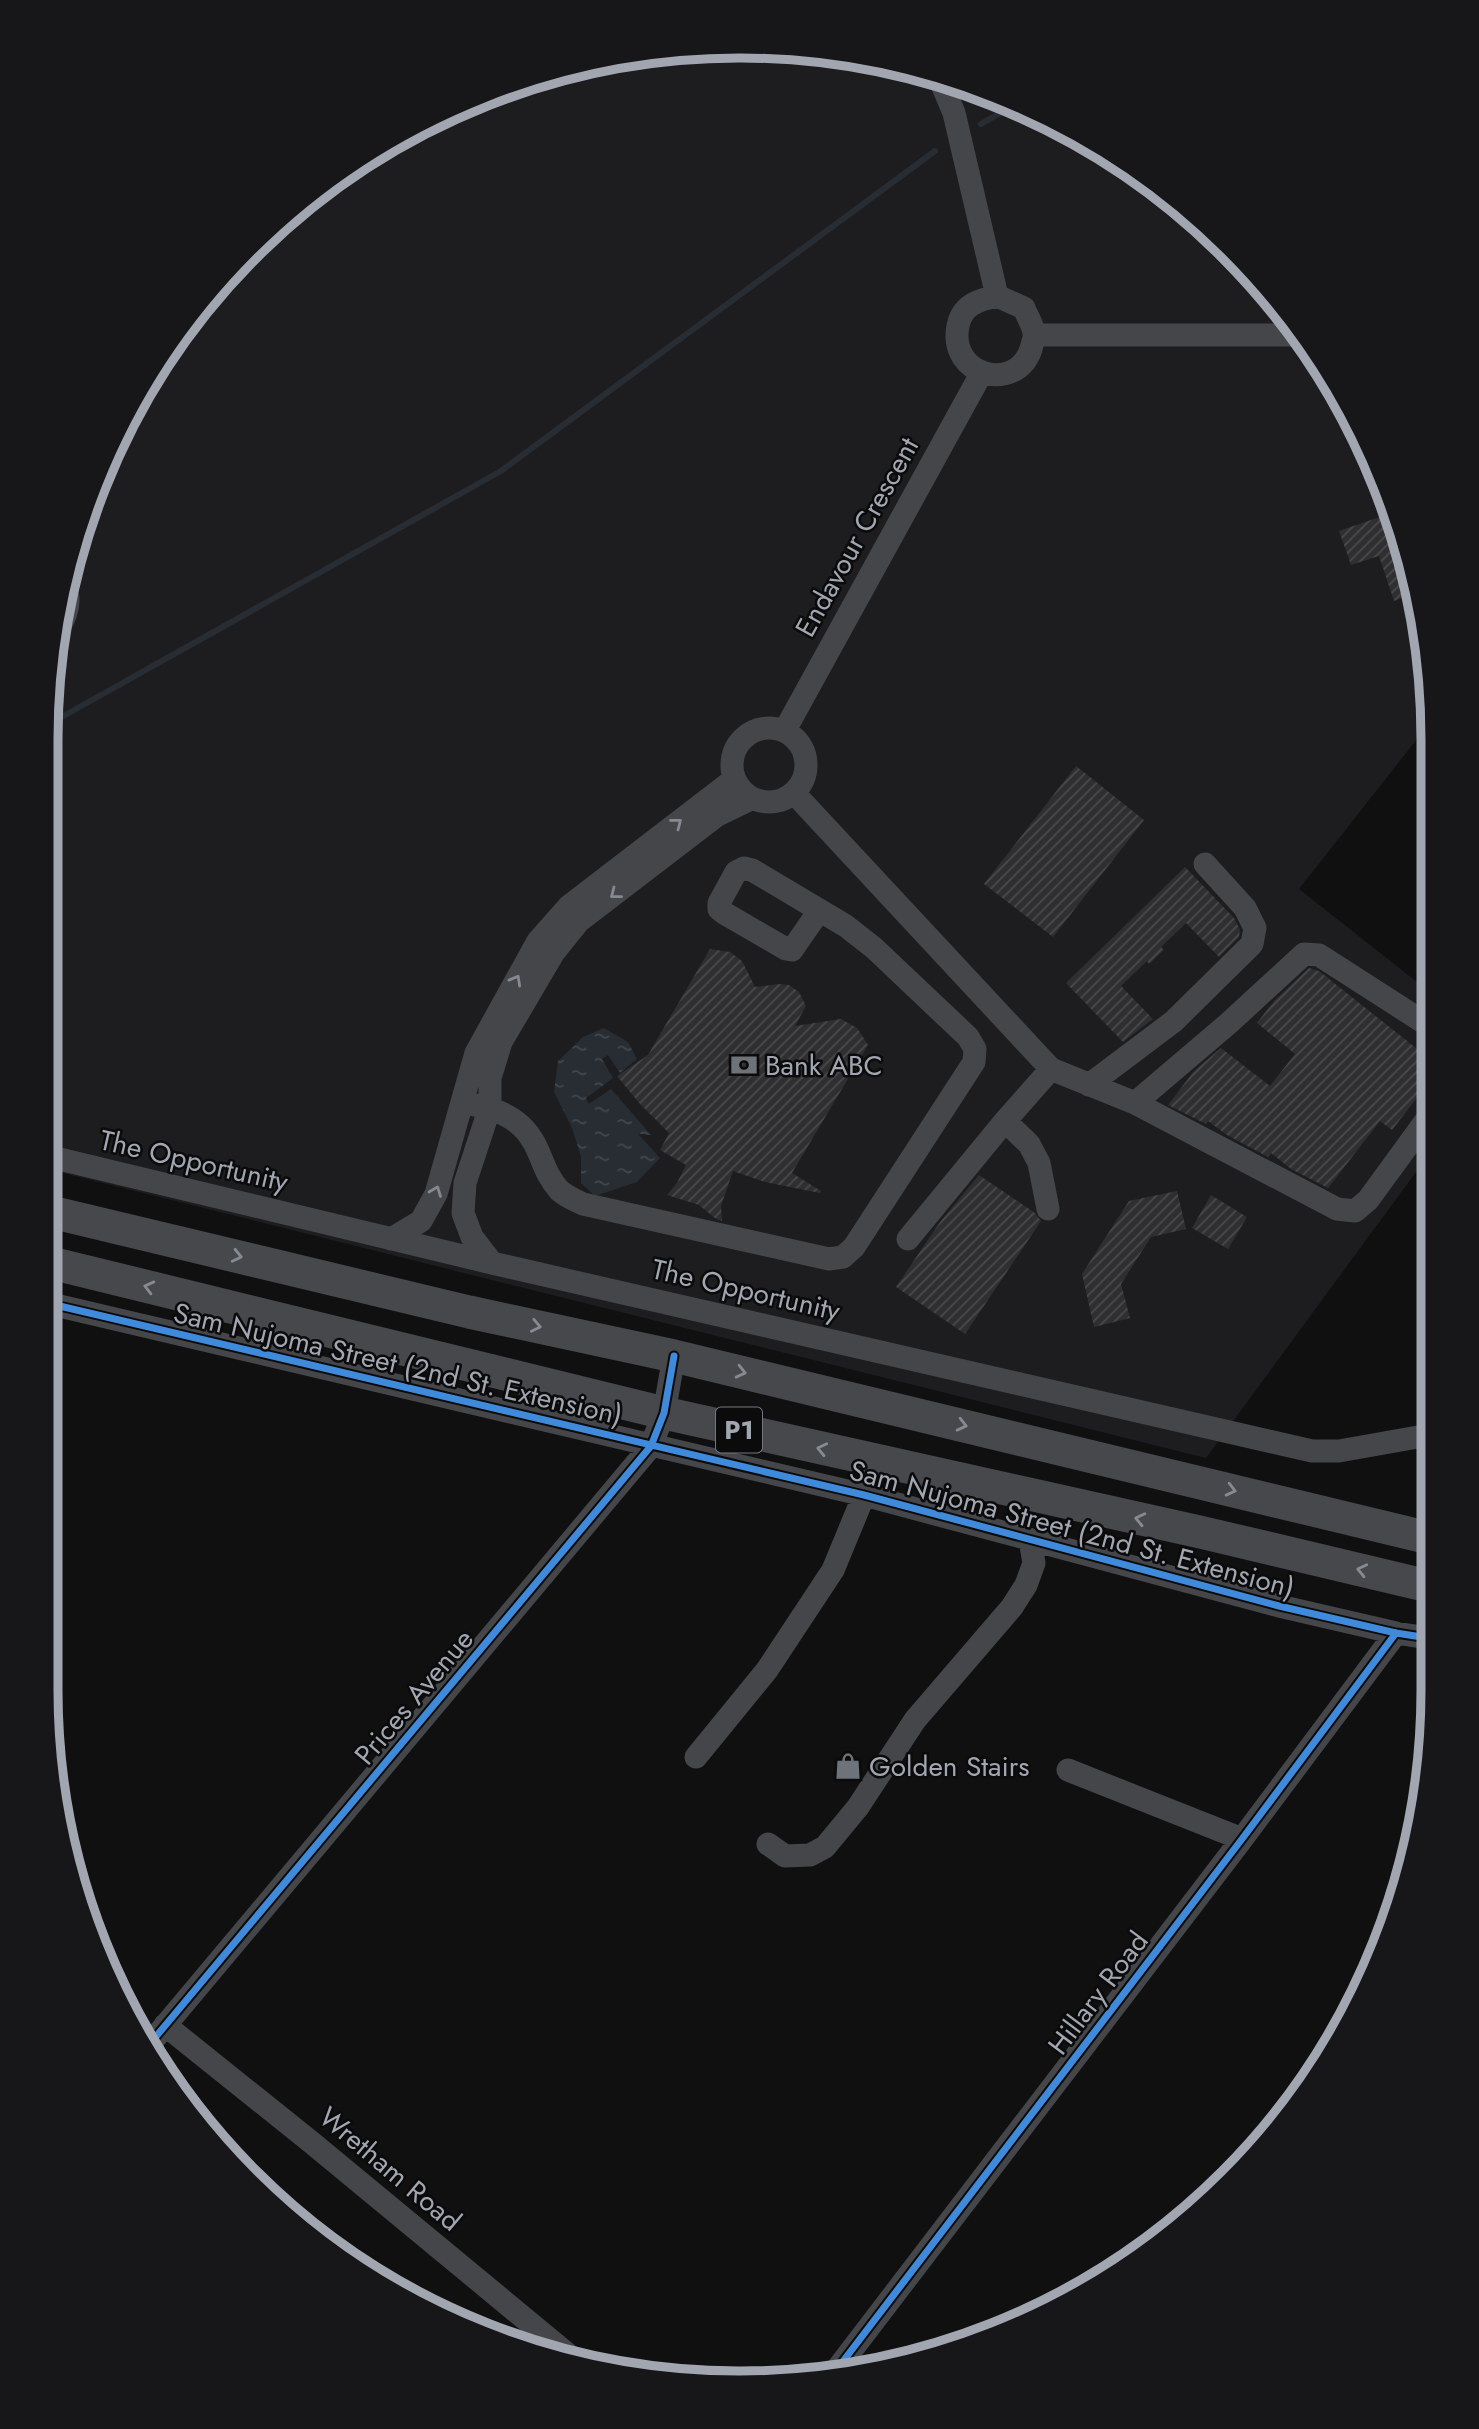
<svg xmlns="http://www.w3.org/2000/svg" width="1479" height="2429" font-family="Jost,sans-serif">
<defs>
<pattern id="water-ripples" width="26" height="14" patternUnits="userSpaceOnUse" patternTransform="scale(1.75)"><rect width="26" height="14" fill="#272d33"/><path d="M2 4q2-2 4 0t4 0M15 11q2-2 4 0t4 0" fill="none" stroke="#43484e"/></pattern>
<pattern id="building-hatch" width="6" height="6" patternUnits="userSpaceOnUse" patternTransform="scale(1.75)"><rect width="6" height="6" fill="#2f2f31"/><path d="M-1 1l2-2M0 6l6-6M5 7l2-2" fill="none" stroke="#4a4a4c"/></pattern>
</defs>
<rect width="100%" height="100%" fill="#101011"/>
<path fill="#1d1d1f" d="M 784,47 L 919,69 L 1046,117 L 1162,189 L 1262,282 L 1341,393 L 1410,559 L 1432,694 L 1432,720 L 1299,889 L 1431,993 L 1430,1153 L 1206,1458 L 51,1170 L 51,649 L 98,474 L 189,317 L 282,218 L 392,139 L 516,82 L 649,51 Z"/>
<path fill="url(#water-ripples)" d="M 604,1028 L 628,1042 L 637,1059 L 620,1073 L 608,1055 L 602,1059 L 613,1078 L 586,1098 L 589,1104 L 611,1089 L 651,1135 L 638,1134 L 660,1158 L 637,1182 L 595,1196 L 581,1183 L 581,1157 L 572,1128 L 554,1092 L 558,1061 L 583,1037 Z"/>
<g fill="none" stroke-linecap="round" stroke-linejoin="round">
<path stroke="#272d33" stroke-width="6" d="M 981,124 L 1014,105
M 51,723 L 501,471 L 935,151"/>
</g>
<path fill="url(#building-hatch)" d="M 1391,513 L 1410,559 L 1415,593 L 1394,601 L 1379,556 L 1351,565 L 1339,531 Z
M 1076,766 L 1144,820 L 1053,937 L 984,884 Z
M 1185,867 L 1234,918 L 1240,930 L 1239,937 L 1219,957 L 1186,923 L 1161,947 L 1164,950 L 1149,964 L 1147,961 L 1121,986 L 1153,1019 L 1123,1042 L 1066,983 Z
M 710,949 L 730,952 L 742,961 L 755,987 L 779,984 L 789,985 L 799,992 L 806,1006 L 795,1026 L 841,1019 L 857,1028 L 868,1045 L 792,1173 L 821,1191 L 820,1193 L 765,1182 L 733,1171 L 721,1206 L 722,1221 L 716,1219 L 699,1205 L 667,1195 L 677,1183 L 686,1165 L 660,1150 L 669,1133 L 640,1104 L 617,1076 L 648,1055 Z
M 1309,968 L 1319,971 L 1431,1060 L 1430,1081 L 1392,1130 L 1380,1121 L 1328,1188 L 1291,1169 L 1271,1153 L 1268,1157 L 1227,1135 L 1208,1121 L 1206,1124 L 1168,1105 L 1194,1071 L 1221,1048 L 1270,1086 L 1295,1054 L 1257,1023 L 1275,1000 Z
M 979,1175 L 1035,1213 L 1041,1221 L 965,1334 L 896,1287 L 940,1222 Z
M 1177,1191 L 1186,1229 L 1151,1237 L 1121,1284 L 1130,1318 L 1094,1327 L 1082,1274 L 1129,1201 Z
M 1211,1195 L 1247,1217 L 1228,1249 L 1192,1228 Z"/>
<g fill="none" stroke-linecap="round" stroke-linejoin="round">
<path stroke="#454649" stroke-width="23" d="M 939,77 L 954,113 L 997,296
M 997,296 L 1024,308 C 1027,316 1033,325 1034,333 C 1035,338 1032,344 1031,349 C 1016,394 948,376 958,326 C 962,305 978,300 997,296 Z
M 1035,335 L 1299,335
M 56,633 C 63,621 71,607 67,592
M732 765a37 37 0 1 1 74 0a37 37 0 1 1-74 0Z
M 785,730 L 981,374
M 795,794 L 1051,1069 L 1135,1103 L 1337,1209 L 1355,1211 L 1368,1200 L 1430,1115
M 1089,1085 L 1174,1021 L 1252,944 L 1255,928 L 1245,908 L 1205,864
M 463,1103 C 491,1107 518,1115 533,1141 C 543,1158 544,1173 559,1190 C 565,1196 575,1200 583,1204 L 829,1259 L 843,1257 L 854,1247 L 974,1062 L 975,1049 L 968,1037 L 874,948 L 846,926 L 752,870 L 744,868 L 736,872 L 719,903 L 719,909 L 724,913 L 786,949 L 792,950 L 819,911
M 1135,1103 L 1229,1023 L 1304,954 L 1319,955 L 1431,1027
M 1005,1121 L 1029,1144 L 1039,1163 L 1048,1209
M 51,1157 L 492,1263 L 1312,1451 L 1339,1451 L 1429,1435
M 391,1239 L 421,1221 L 436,1194 L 476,1053 L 538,941 L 569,906 L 733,780
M 908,1239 L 1005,1121 L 1051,1069
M 492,1263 L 472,1237 L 463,1213 L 465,1183 L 490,1107 L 490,1078 L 501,1042 L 554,952 L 579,921 L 716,816 L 751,799
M 51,1304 L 864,1495 L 1279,1606 L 1396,1633 L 1428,1638
M 696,1757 L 767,1670 L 833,1570 L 864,1495
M 1068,1770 L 1242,1839
M 768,1844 L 785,1856 L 810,1855 L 825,1847 L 858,1807 L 915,1720 L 1012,1607 L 1026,1585 L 1034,1563 L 1030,1540
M 165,2025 L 311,2142 L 576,2361
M 148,2046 L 651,1446 L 664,1413 L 674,1356
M 831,2377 L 1242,1839 L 1396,1633"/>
<path stroke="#47484b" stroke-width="33" d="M 51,1212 L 469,1312 L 674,1356 L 1429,1538
M 51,1263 L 664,1413 L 1200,1532 L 1428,1586"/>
<defs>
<path id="cycleway" d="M 51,1304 L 864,1495 L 1279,1606 L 1396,1633 L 1428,1638
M 148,2046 L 651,1446 L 664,1413 L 674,1356
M 831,2377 L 1242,1839 L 1396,1633"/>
</defs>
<use href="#cycleway" stroke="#0b0b0c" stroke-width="11"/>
<use href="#cycleway" stroke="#408adc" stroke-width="7"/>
</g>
<defs><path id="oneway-chevron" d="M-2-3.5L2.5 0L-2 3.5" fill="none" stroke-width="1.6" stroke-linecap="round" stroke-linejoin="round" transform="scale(1.75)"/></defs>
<g stroke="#858992">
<use href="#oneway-chevron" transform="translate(677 823) rotate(-38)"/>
<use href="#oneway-chevron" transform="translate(615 894) rotate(142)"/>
<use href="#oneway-chevron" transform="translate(516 980) rotate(-61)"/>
<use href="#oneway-chevron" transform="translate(436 1191) rotate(-69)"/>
</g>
<g stroke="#868a92">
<use href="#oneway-chevron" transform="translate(237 1256) rotate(13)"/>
<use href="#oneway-chevron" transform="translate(149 1287) rotate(-166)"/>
<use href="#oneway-chevron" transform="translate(536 1326) rotate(12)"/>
<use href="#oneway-chevron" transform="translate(741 1372) rotate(14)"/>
<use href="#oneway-chevron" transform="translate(962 1425) rotate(14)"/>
<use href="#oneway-chevron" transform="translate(822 1449) rotate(-167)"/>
<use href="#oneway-chevron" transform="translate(1231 1490) rotate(14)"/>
<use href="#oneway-chevron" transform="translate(1140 1519) rotate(-167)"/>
<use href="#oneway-chevron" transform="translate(1362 1570) rotate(-167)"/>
</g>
<defs>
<symbol id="bank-bare" viewBox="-9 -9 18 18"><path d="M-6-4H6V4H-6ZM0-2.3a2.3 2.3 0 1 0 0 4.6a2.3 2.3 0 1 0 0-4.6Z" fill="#6e7279" stroke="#0b0b0c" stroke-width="2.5" paint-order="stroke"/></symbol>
<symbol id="shop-bare" viewBox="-9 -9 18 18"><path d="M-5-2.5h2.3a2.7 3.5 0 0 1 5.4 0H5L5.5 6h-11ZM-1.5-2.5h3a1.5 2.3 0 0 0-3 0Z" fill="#6e7279" stroke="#0b0b0c" stroke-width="2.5" paint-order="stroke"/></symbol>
</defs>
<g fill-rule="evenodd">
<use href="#bank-bare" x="725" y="1046" width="38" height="38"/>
<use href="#shop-bare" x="829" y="1747" width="38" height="38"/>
</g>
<g text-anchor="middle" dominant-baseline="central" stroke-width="5" stroke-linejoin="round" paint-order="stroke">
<rect fill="#0b0b0c" stroke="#747880" stroke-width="2" x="716" y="1407.5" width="46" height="45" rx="5"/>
<g font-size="26" font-weight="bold" fill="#a1a6b1">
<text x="739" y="1430">P1</text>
</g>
<g font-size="28" fill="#a1a6b1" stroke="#0b0b0c">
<text transform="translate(857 537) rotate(-61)">Endavour Crescent</text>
<text transform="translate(194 1161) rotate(13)">The Opportunity</text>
<text transform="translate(746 1290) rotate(13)">The Opportunity</text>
<text transform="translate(398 1364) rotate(13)">Sam Nujoma Street (2nd St. Extension)</text>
<text transform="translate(1072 1529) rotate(15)">Sam Nujoma Street (2nd St. Extension)</text>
<text transform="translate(414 1697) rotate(-50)">Prices Avenue</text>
<text transform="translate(1098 1993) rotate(-53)">Hillary Road</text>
<text transform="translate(390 2169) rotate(40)">Wretham Road</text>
</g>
<g font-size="28" fill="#a1a6b1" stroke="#0b0b0c" text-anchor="start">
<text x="765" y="1065">Bank ABC</text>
<text x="869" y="1766">Golden Stairs</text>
</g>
</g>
<path d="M0 0H1479V2429H0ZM739 58H740A681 681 0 0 1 1421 739V1690A681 681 0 0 1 740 2371H739A681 681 0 0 1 58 1690V739A681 681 0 0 1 739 58Z" fill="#171719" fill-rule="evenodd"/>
<path fill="none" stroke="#a1a6b1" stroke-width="9" d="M739 58H740A681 681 0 0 1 1421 739V1690A681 681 0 0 1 740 2371H739A681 681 0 0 1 58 1690V739A681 681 0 0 1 739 58Z"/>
</svg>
